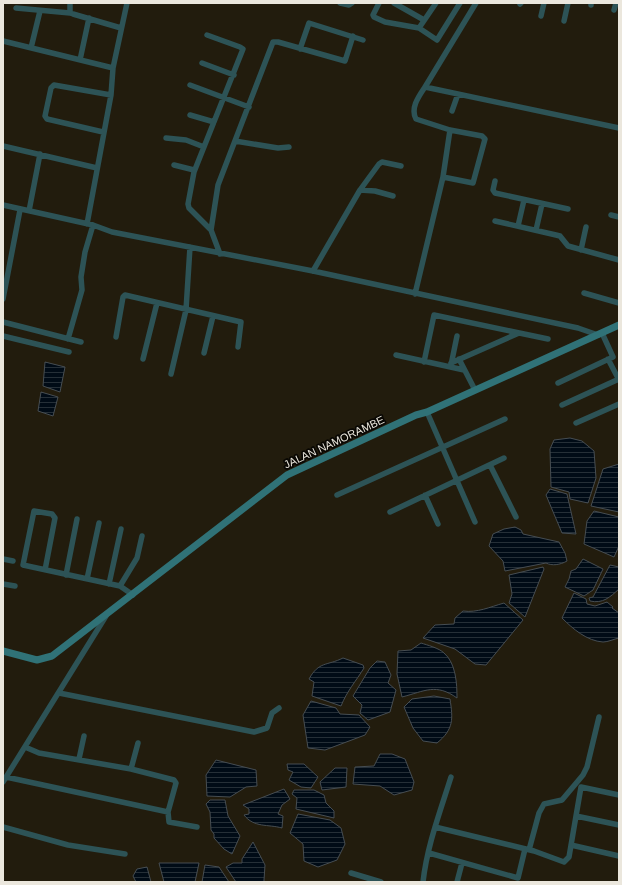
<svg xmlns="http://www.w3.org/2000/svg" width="622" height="885" font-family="Helvetica,sans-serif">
<defs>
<pattern id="water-rules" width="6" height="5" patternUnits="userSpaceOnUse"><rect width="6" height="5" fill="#000b16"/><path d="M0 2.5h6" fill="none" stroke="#252f37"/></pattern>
</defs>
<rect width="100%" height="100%" fill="#221c0d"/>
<path fill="url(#water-rules)" stroke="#464d52" d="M 45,362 L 65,367 L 60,392 L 43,386 Z
M 41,392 L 58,397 L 53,416 L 38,411 Z
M 570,438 L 582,441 L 594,451 L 596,478 L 588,503 L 570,499 L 569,492 L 551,487 L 550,449 L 554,440 Z
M 619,464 L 619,512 L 591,506 L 603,469 Z
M 550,489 L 567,494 L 576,534 L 562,533 L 546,495 Z
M 594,511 L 619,517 L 619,546 L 614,557 L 584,544 L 587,521 Z
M 515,527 L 521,530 L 523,534 L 559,542 L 565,553 L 567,561 C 560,565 552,566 546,563 L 505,571 L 503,561 L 489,546 L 493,534 L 504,529 Z
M 583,559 L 603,569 L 593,590 L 584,596 L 565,587 L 569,579 L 571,571 L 576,569 Z
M 610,565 L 619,567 L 619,589 C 610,597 603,604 590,601 L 589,598 L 593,597 Z
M 543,567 L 544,569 L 525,617 L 509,603 L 512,594 L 509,575 Z
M 574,593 L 586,599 L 587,604 L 595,606 L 607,602 L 613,607 L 612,608 L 619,613 L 619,638 C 614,639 608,642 603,642 C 587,641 573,629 562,618 Z
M 504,603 L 523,620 L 486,665 L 475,664 L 455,649 L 423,638 L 435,625 L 454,624 L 455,618 L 463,611 C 477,613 490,607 504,603 Z
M 421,643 C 427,645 439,648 444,653 C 456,663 457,684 457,698 C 436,683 425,691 402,697 L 397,674 L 398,651 L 411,650 Z
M 343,658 L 363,665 L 364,668 C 356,681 347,691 341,706 L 312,696 L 314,682 L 309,679 C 319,661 327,666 343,658 Z
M 377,661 L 385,662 L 391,675 L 388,683 L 396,690 L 390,712 L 368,720 L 360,713 L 362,705 L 353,696 L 370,668 Z
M 434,696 L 450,699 C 453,719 454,729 437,743 L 423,741 L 413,728 L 404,707 L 412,699 Z
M 311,701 L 336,708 L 340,714 L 359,715 L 370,727 L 365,735 L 325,750 L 308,748 L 303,715 Z
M 380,754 L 392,754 L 405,759 L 414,782 L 412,790 L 394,795 L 380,786 L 353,784 L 355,767 L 374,766 Z
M 216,760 L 256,770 L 257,786 L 246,787 L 230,797 L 207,796 L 206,775 Z
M 287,764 L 304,764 L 318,777 L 311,788 L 301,787 L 289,780 L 293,772 L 288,770 Z
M 335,768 L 347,768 L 346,787 L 322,790 L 320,782 Z
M 284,789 L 290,799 L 282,805 L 278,814 L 283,816 L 282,828 C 268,824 254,828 244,815 L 249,814 L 249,809 L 243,805 Z
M 294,790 L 314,790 L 324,795 L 326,803 L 334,811 L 334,818 L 296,809 L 297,798 L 292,794 Z
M 210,800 L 225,800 L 228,816 L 240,836 L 232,854 L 224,849 L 214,838 L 214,834 L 211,830 L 210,812 L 206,804 Z
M 298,814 L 330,820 L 341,828 L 345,844 L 337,860 L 318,867 L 304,861 L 303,844 L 290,833 Z
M 253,842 L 265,865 L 264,880 L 264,882 L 236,882 L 226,867 L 233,863 L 242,863 L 242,859 Z
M 159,863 L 199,863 L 195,882 L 164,882 Z
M 205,865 L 219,867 L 229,882 L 202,882 Z
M 147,867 L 151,882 L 136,882 L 133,876 L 137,869 Z"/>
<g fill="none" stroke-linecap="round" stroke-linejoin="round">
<path stroke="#2d5356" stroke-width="5.5" d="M 70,3 L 70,13 L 73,14 L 121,28
M 340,3 L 349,5 L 352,3
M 379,3 L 373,15 L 374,17 L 385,22 L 419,28 L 437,40 L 460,3
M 394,3 L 424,20
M 520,4 L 521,3
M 591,5 L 591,3
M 16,8 L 70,13
M 614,10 L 616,3
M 541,16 L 544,3
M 564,21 L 568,3
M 419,28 L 436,3
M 207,35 L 240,47 L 243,49 L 194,172 L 188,204 L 189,208 L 211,230 L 220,254
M 3,41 L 113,68
M 31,48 L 40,11
M 300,49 L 309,23 L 363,40
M 80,60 L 89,18
M 202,63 L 234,75
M 190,85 L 249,107
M 425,87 L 476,3
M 452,111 L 458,94
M 190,115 L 214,122
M 103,132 L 47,119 L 45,116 L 51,88 L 54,85 L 111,95
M 166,138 L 186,140 L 204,147
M 235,141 L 278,148 L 289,147
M 3,146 L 97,168
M 174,165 L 194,170
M 443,177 L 473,183 L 485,139 L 482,136 L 450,130 L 416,119 C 410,108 419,96 425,87 L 619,128
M 495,181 L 493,190 L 495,193 L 568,209
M 360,190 L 375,191 L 393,196
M 3,205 L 93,225 L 112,232 L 313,271 L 578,328 L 598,335
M 29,211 L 40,154
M 611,215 L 619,217
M 495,221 L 556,235 L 560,236 L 568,246 L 619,260
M 87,224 L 111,95 L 113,68 L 127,3
M 518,226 L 524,200
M 211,230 L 218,185 L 273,42 L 278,42 L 345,61 L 353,36
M 536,230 L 542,204
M 581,250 L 586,227
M 313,271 L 360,190 L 379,164 L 382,162 L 401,166
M 584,293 L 619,303
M 415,294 L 443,177 L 450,130
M 3,299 L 20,210
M 3,322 L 81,342
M 3,336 L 69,352
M 116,337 L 123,297 L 125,295 L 241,322 L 238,347
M 68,339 L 82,290 L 81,277 L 85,252 L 93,225
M 204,353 L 213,316
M 396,355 L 464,370
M 143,359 L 157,303
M 459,359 L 475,390
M 608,359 L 619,380
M 424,362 L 434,315 L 548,339
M 451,363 L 519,333
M 451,365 L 457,336
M 171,374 L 186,310 L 190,247
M 558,383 L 613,357 L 602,333
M 562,405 L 619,379
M 427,412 L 475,522
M 576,423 L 619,404
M 490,465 L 516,517
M 337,495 L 505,419
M 425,495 L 438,524
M 390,512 L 504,458
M 3,559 L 13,561
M 45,570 L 55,518 L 52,514 L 34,511 L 23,565 L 120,586 L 133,595
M 66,575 L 77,519
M 87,579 L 99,523
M 3,584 L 15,586
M 109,584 L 121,529
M 120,586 L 137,558 L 142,536
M 59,693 L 254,732 L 267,728 L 272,713 L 279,708
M 25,747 L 39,753 L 131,769 L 174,780 L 176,783 L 168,812 L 169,822 L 197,827
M 79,759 L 84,736
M 131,769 L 138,743
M 6,777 L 168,812
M 3,782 L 106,616
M 576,816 L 581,787 L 619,795
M 3,827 L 68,845 L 125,854
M 435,827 L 534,851 L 564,862 L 569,857 L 576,816 L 619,825
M 571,845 L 619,856
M 529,850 L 539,813 L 544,804 L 562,800 L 583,775 L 587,767 L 599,717
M 429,853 L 518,878 L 525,849
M 351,873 L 381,882
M 423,882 C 427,846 440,812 451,777
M 457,882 L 462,863"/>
<path stroke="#307277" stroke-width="7" d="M 3,651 L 37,660 L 52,656 L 287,475 L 416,415 L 427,412 L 619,325"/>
</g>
<g text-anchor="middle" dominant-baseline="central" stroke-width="3.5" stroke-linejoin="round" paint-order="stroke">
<g font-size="11" fill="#ebe7dd" stroke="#090703">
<text transform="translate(334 442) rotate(-25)">JALAN NAMORAMBE</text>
</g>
</g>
<rect width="622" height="885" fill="none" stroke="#ebe7dd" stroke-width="8"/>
</svg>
